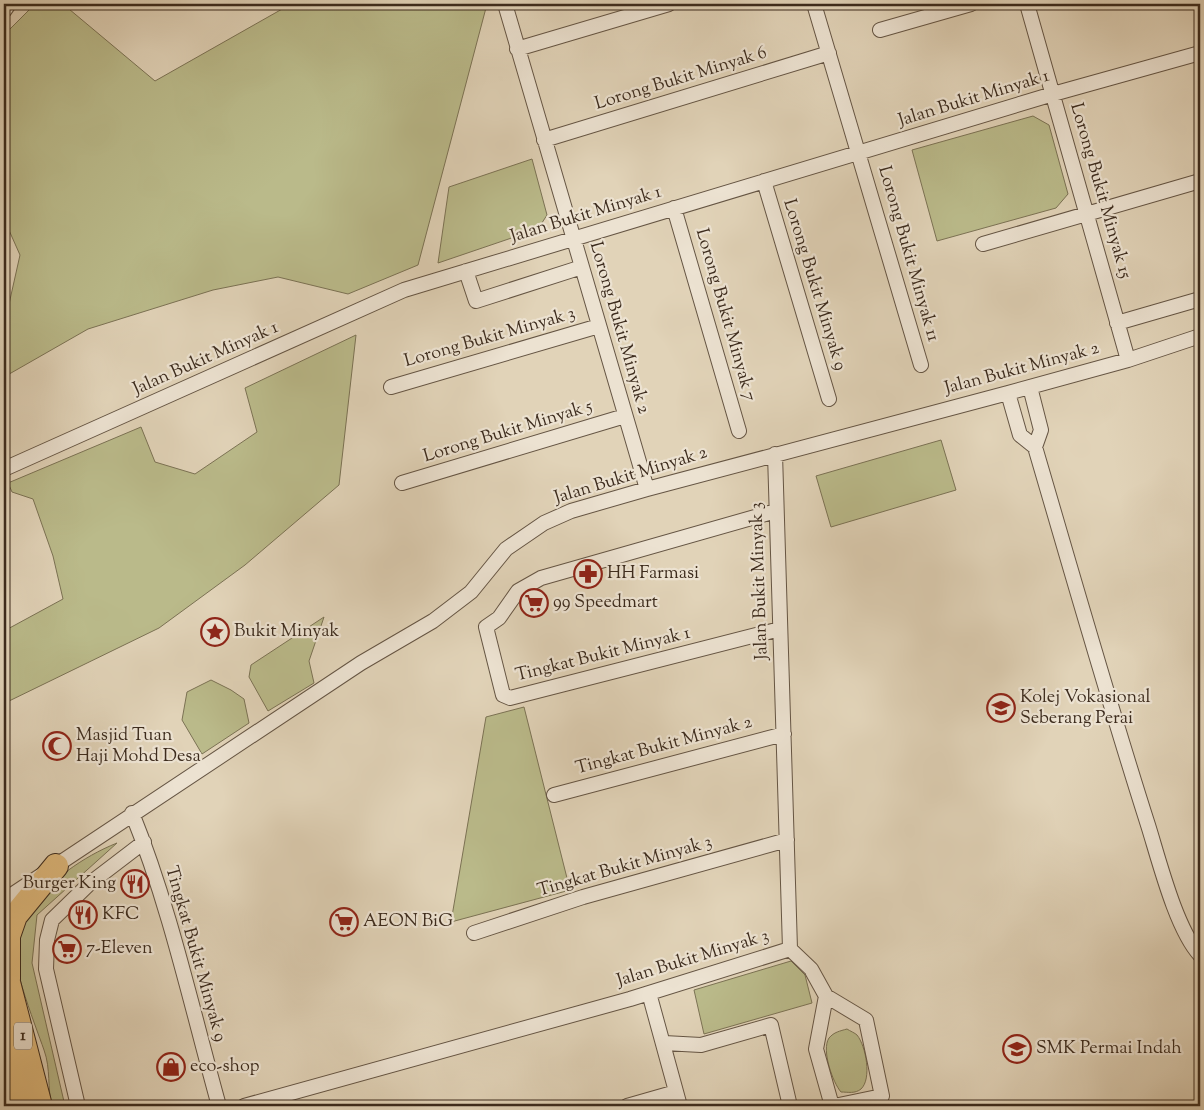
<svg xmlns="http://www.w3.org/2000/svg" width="1204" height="1110" font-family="'Sorts Mill Goudy',serif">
<rect width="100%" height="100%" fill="#e1d3b8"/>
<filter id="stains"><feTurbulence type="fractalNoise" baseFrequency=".004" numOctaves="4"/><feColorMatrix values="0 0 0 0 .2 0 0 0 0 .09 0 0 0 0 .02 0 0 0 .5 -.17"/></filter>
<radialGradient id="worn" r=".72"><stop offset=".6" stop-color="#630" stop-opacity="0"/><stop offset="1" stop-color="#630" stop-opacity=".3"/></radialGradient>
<path fill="#baba8a" stroke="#7b7254" d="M 35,4 L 63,4 L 155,81 L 291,4 L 487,4 L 418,265 L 348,294 L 278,277 L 213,290 L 88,329 L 4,377 L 4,314 L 7,313 L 20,255 L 4,219 L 4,35 Z
M 1033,116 L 1049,125 L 1068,194 L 1056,208 L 937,241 L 912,150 Z
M 532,159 L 547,215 L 538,229 L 438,263 L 449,187 Z
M 356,335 L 339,485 L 245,565 L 159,628 L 7,702 L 4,699 L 4,631 L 63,599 L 53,556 L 33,499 L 12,492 L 8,483 L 141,427 L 155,462 L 195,474 L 257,432 L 245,388 Z
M 941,440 L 956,490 L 831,527 L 816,476 Z
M 324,617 L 309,661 L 314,683 L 268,711 L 249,677 L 251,665 Z
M 211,680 L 231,690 L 244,699 L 249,723 L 202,754 L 182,720 L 187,692 Z
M 524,707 L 570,890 L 451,922 L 486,717 Z
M 117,843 L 37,915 L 32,963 L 65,1106 L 52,1106 C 47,1088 51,1069 44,1050 C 35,1024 5,950 14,925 C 16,920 23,914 26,910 C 50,881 82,857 117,843 Z
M 791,961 L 805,975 L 812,1003 L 704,1034 L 694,990 Z
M 847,1029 C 850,1031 855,1033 857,1035 C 866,1046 872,1079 861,1089 C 855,1094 848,1092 841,1092 C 833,1083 821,1050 829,1038 C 834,1032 840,1031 847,1029 Z"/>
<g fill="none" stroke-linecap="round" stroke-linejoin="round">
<defs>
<path id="street" d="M 505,4 L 647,489
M 814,4 L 921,365
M 1027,4 L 1128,360
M 4,11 L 9,4
M 880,30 L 971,4
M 517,49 L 669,4
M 544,140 L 829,53
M 764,181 L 829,399
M 674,208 L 739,431
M 983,244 L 1200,181
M 466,271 L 476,301 L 582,267
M 1117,323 L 1200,299
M 391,387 L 599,326
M 1030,387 L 1041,430 L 1035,447
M 1008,393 L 1020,435 L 1035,447 C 1072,573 1108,700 1148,825 C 1159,860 1176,929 1200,955
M 4,469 L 404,290 L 1053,94 L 1200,53
M 402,483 L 625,416
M 776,511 L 541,578 L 518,591 L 499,618 L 486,627 L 503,695 L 510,698 L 780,629
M 554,795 L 784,734
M 132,813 C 170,907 192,1009 219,1106
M 4,900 L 361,663 L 433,621 L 471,592 L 506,549 L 544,523 L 571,511 L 647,489 L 1008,393 L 1128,360 L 1200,336
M 474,933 L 583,897 L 787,840
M 790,949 L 811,969 L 826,996 L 816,1049 L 832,1106
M 649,993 L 680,1106
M 826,996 L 866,1020 L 882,1096 L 834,1106
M 664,1043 L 701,1045 L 771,1025 L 790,1106
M 78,1106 L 46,969 L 47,940 L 52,920 L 89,884 L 144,842
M 244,1106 L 630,999 L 790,949 L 775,454
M 627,1106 L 676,1092"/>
<path id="highway" d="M 4,967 L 40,1106
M 8,979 L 8,936 L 15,916 L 56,866
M 4,1045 L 21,1106"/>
</defs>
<use href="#street" stroke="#655544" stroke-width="16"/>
<use href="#highway" stroke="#3c2b1d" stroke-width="26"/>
<use href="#street" stroke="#ece2d1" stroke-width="14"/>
<use href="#highway" stroke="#e0ba7c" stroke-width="24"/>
</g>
<defs>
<symbol id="pharmacy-ring" viewBox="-11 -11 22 22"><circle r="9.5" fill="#ece2d1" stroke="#8f2418" stroke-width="1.5"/><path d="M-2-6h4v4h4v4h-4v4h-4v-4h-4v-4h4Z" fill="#8f2418"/></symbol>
<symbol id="supermarket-ring" viewBox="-11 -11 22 22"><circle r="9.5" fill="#ece2d1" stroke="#8f2418" stroke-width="1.5"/><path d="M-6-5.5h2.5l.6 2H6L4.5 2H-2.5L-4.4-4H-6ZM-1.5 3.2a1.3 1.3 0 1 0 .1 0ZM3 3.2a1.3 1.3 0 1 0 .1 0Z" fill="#8f2418"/></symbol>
<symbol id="sight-ring" viewBox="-11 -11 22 22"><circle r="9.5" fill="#ece2d1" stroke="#8f2418" stroke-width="1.5"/><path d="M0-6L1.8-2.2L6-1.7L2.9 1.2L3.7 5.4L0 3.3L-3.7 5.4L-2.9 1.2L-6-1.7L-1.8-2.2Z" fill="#8f2418"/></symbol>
<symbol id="university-ring" viewBox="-11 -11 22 22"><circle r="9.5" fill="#ece2d1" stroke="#8f2418" stroke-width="1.5"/><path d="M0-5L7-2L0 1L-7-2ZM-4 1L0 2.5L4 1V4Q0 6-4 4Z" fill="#8f2418"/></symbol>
<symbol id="mosque-ring" viewBox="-11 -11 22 22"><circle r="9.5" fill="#ece2d1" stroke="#8f2418" stroke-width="1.5"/><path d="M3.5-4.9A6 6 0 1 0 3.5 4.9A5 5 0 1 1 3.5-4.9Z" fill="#8f2418"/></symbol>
<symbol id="restaurant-ring" viewBox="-11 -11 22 22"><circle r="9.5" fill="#ece2d1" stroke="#8f2418" stroke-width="1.5"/><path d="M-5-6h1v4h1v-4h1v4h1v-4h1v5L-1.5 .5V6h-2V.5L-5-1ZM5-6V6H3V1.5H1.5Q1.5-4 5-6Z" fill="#8f2418"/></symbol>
<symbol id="school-ring" viewBox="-11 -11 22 22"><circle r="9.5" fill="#ece2d1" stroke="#8f2418" stroke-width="1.5"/><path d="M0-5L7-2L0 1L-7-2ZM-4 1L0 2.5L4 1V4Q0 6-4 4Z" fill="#8f2418"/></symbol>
<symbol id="shop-ring" viewBox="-11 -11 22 22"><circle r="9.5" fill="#ece2d1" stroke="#8f2418" stroke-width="1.5"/><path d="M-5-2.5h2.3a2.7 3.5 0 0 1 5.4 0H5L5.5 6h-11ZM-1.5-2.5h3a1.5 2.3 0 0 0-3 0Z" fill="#8f2418"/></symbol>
</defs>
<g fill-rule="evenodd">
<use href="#pharmacy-ring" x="572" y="558" width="32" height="32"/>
<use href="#supermarket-ring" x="518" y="587" width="32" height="32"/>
<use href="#sight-ring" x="199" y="616" width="32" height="32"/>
<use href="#university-ring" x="985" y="692" width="32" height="32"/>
<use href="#mosque-ring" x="41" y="730" width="32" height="32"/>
<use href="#restaurant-ring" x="119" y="868" width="32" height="32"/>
<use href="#restaurant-ring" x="67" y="899" width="32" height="32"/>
<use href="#supermarket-ring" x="328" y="906" width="32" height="32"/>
<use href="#supermarket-ring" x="51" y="933" width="32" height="32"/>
<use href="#school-ring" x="1001" y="1033" width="32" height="32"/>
<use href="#shop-ring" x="155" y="1051" width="32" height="32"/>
</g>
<g text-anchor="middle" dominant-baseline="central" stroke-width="4.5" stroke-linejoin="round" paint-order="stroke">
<rect fill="#ece2d1" stroke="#716253" stroke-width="1" x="14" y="1022.5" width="18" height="27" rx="4"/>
<g font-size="16" font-weight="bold" fill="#3c2b1d">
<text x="23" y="1036">1</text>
</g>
<g font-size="18" fill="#3c2b1d" stroke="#ece2d1">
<text transform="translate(681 79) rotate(-17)">Lorong Bukit Minyak 6</text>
<text transform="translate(974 99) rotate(-17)">Jalan Bukit Minyak 1</text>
<text transform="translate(1100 191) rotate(74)">Lorong Bukit Minyak 15</text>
<text transform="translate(586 215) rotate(-17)">Jalan Bukit Minyak 1</text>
<text transform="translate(908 254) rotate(74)">Lorong Bukit Minyak 11</text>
<text transform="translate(814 285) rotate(73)">Lorong Bukit Minyak 9</text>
<text transform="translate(725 315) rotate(74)">Lorong Bukit Minyak 7</text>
<text transform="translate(619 328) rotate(74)">Lorong Bukit Minyak 2</text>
<text transform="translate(490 338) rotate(-16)">Lorong Bukit Minyak 3</text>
<text transform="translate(206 359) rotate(-24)">Jalan Bukit Minyak 1</text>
<text transform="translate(1022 369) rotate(-15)">Jalan Bukit Minyak 2</text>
<text transform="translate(508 432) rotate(-17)">Lorong Bukit Minyak 5</text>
<text transform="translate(631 476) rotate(-17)">Jalan Bukit Minyak 2</text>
<text transform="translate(760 581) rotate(-92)">Jalan Bukit Minyak 3</text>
<text transform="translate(603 655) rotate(-14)">Tingkat Bukit Minyak 1</text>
<text transform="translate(664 746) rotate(-15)">Tingkat Bukit Minyak 2</text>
<text transform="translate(625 867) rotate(-16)">Tingkat Bukit Minyak 3</text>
<text transform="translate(195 954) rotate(74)">Tingkat Bukit Minyak 9</text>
<text transform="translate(693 959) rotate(-17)">Jalan Bukit Minyak 3</text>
</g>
<g font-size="18" fill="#3c2b1d" stroke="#ece2d1" text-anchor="start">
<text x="607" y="574">HH Farmasi</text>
<text x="553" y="603">99 Speedmart</text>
<text x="234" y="632">Bukit Minyak</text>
<text x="1020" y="698">Kolej Vokasional<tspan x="1020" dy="21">Seberang Perai</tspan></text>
<text x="76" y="736">Masjid Tuan<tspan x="76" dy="21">Haji Mohd Desa</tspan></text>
<text x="116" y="884" text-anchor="end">Burger King</text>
<text x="102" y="915">KFC</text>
<text x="363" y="922">AEON BiG</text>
<text x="86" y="949">7-Eleven</text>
<text x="1036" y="1049">SMK Permai Indah</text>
<text x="190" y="1067">eco-shop</text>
</g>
</g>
<rect width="1204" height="1110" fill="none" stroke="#e1d3b8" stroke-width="20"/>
<rect x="5" y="5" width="1194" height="1100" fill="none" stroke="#3c2b1d" stroke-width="2.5"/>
<rect x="10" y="10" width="1184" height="1090" fill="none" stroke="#3c2b1d"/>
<rect width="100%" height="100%" filter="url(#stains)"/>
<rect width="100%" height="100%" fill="url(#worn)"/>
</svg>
